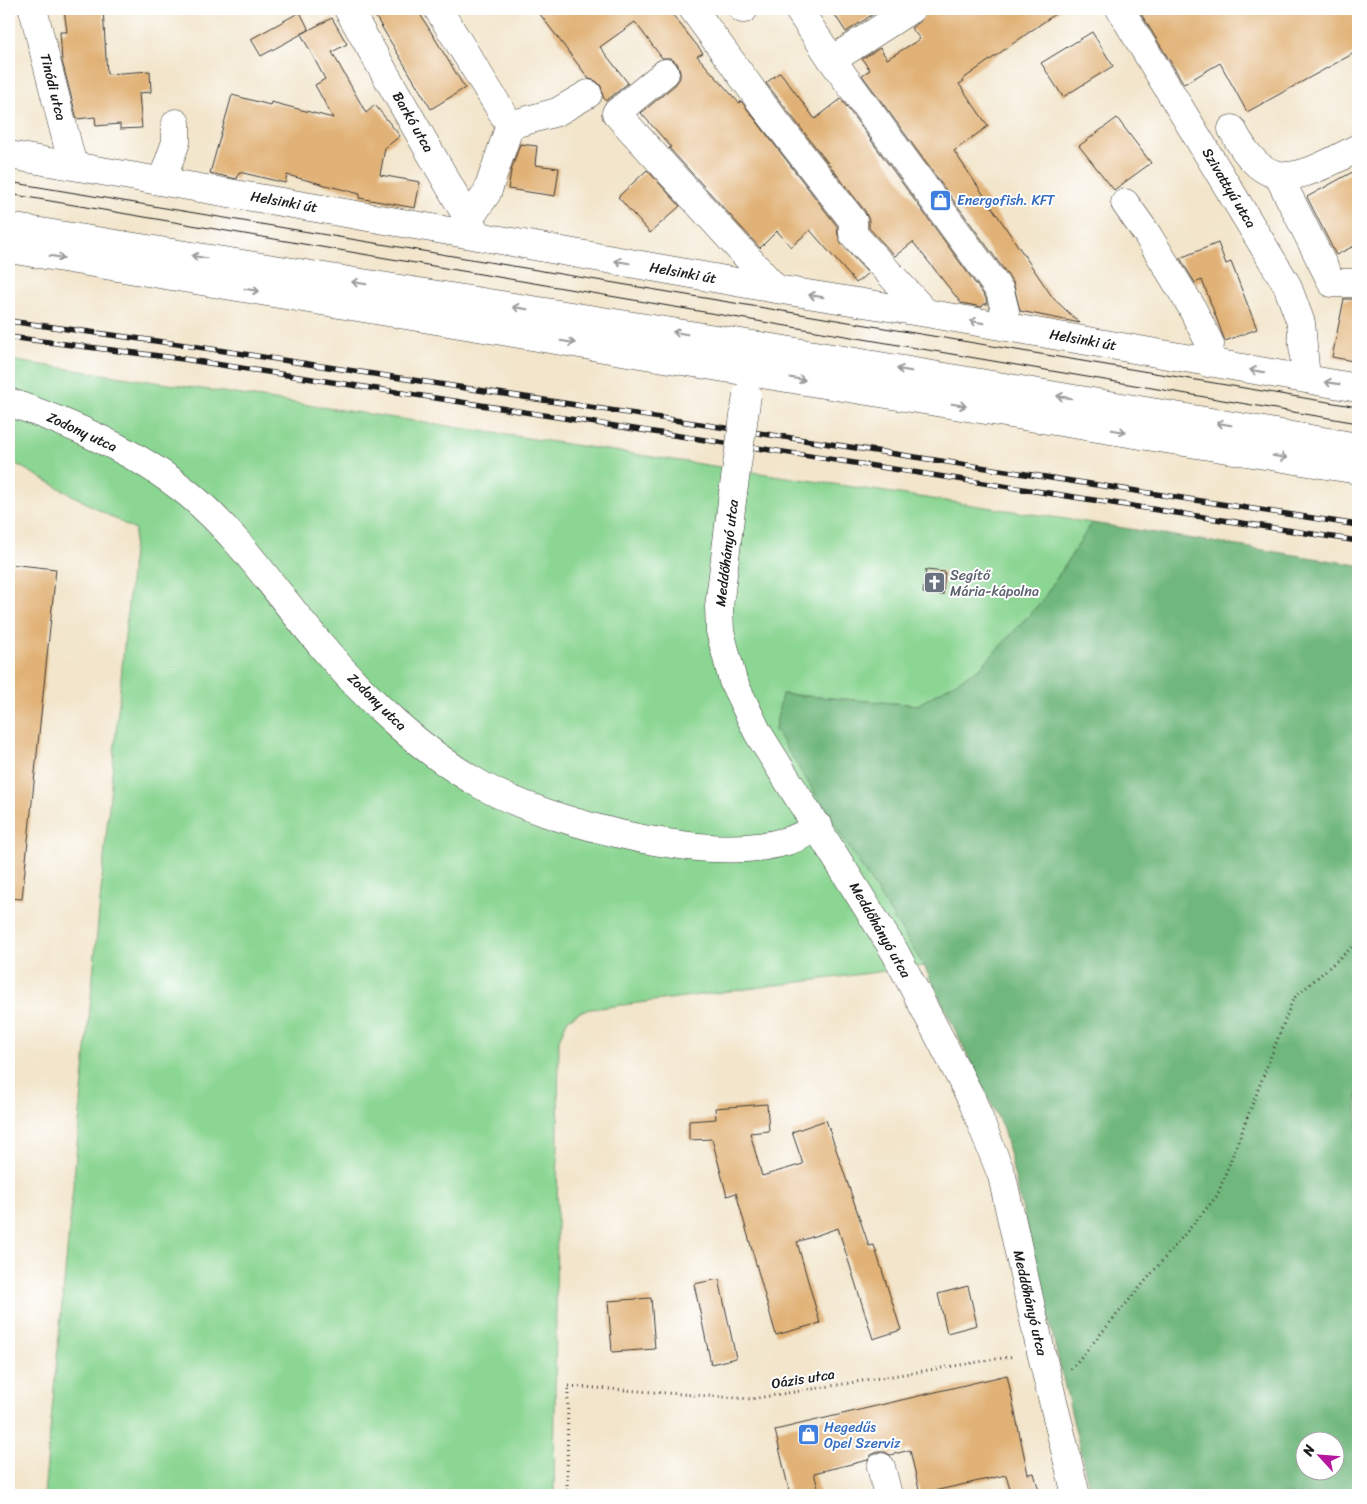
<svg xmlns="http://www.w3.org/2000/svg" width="1367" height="1504" font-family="Sriracha,sans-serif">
<rect width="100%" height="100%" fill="#fff"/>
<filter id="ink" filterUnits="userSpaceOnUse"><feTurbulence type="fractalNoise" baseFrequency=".02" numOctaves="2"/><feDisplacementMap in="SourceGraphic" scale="10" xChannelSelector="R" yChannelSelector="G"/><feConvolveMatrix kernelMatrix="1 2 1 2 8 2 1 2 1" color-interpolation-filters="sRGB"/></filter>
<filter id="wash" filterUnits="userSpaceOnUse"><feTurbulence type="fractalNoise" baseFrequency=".0096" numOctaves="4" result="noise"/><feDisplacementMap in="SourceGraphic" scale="20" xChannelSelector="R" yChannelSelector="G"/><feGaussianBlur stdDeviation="1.12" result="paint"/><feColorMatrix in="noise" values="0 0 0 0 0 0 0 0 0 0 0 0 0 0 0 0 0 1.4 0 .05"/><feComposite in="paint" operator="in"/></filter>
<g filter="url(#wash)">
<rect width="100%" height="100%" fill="#f2e5cb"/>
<path fill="#8bd693" stroke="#547958" d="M 9,360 L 1092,523 L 1042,601 L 980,668 L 918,705 L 782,694 L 775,730 L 924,966 L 584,1010 L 568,1019 L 559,1039 L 554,1495 L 44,1495 L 135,530 L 9,460 Z"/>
<path fill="#70b77d" stroke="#466a4c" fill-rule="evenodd" d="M 1092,523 L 1358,565 L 1358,1495 L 1091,1495 L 1003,1128 L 924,966 L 775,730 L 782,694 L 917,705 L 980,668 L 1042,601 ZM 1304,1442 L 1334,1442 L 1334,1472 L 1304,1472 Z"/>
<g id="blocks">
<path fill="#e1b277" d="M 64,9 L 103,9 L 107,74 L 150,71 L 151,92 L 139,93 L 142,128 L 120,129 L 120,124 L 96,126 L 95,117 L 77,119 L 62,61 L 60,32 L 67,32 Z
M 371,9 L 417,9 L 465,88 L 431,109 Z
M 536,9 L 668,9 L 703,53 L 697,56 L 739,103 L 741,101 L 837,226 L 838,235 L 842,245 L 868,273 L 856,283 L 810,230 L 791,247 L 777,231 L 760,248 L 669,148 L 671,147 L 641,113 L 675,85 L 680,78 L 680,71 L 677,63 L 670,58 L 662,58 L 635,22 L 600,47 L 628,83 L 606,101 L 603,97 L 601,86 L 596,81 L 589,79 Z
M 831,9 L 881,9 L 846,32 Z
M 932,9 L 1062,9 L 963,79 L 964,81 L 959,84 L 988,126 L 954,151 L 1053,298 L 1080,323 L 1020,311 L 1013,282 L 862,75 L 870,70 L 862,59 L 880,48 L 887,59 L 920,39 L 911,28 L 920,22 L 925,14 Z
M 1138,9 L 1358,9 L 1358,51 L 1247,112 L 1220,63 L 1184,84 Z
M 300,12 L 309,30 L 261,56 L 251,39 Z
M 332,18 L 347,44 L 332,52 L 366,113 L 375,105 L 400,136 L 385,148 L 380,175 L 420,182 L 415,208 L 359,198 L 360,194 L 287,175 L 285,183 L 239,172 L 237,179 L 210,173 L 232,95 L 270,105 L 271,102 L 333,118 L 315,85 L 325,79 L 301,34 Z
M 1092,32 L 1113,66 L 1063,97 L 1041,63 Z
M 780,72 L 815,119 L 841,99 L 986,298 L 987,304 L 984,304 L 982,307 L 961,303 L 913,242 L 895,256 L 869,228 L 869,220 L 865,211 L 766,83 Z
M 1117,118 L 1151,163 L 1114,190 L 1079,146 Z
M 520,144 L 537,146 L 535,165 L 559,168 L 555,196 L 508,189 L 511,171 Z
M 1358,169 L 1358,244 L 1336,255 L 1307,197 Z
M 647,170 L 680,206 L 650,233 L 618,197 Z
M 1218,243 L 1226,264 L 1231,262 L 1257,329 L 1225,341 L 1202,280 L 1195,283 L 1180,258 Z
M 1344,299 L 1358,299 L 1358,362 L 1332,357 Z
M 9,564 L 56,569 L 22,899 L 9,898 Z
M 926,570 L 945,572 L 943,595 L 923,593 Z
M 767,1104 L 769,1131 L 750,1133 L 762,1176 L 803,1164 L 792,1132 L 826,1120 L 869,1246 L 874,1245 L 901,1330 L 873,1339 L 838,1228 L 797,1242 L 820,1323 L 776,1335 L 736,1193 L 727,1196 L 712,1139 L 689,1140 L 689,1121 L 716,1119 L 715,1108 Z
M 719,1279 L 736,1358 L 711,1364 L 694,1284 Z
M 968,1286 L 977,1325 L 947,1333 L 938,1294 Z
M 651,1298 L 655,1349 L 612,1352 L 608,1301 Z
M 1007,1375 L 1028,1474 L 1034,1473 L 1040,1495 L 1012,1495 L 1006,1475 L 920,1494 L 910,1450 L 890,1455 L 885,1452 L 878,1452 L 871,1455 L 868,1460 L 814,1473 L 820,1495 L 790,1495 L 775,1430 Z"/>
</g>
</g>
<g filter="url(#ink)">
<use href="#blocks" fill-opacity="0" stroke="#3c3a36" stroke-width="1"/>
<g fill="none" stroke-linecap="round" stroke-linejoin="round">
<defs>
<path id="minor" d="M 33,9 L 73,166
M 348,9 L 478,236
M 438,9 L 510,125 L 557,112 L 588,94
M 693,9 L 763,105 L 853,221 L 853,234 L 926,313
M 743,9 L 744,9
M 798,9 L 832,60 L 1000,291 L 1005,311 L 1003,326
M 1120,9 L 1287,285 L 1301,323 L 1306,379
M 832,60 L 911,9
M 665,73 L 616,113 L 776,289
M 1232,129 C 1268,199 1301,177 1358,148
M 9,155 L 478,236 L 776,289 L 926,313 L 1358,388
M 1278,175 L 1332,283 L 1358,283
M 162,181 L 176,142 L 176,123
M 1125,203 L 1147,234 L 1191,306 L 1210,344 L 1208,363
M 469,219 L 487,193 L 510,125
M 9,402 C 72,424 138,452 190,495 C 241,538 277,594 321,645 C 365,698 421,751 481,785 C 524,809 590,828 638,838 C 686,847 740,855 787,841 C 798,838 809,832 819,827
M 733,493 L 719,607 L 720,631 L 733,681 L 758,733 L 895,952 L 971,1098 L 1002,1176 L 1041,1352 L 1076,1495
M 881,1467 L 888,1495"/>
<path id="major" d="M 9,227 L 779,349 L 1358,447
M 9,249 L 694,363 L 1358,470"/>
</defs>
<use href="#minor" stroke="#3c3a36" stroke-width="29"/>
<use href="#major" stroke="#3c3a36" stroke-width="29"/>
<path stroke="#3c3a36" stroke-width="3" stroke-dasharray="1 4" stroke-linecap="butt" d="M 1071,1369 L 1217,1196 L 1293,999 L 1358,942
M 567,1495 L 568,1386 L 751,1399 L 1015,1356"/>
<use href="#minor" stroke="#fff" stroke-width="28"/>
<use href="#major" stroke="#fff" stroke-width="28"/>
<path stroke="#1c1c1c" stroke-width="1" d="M 9,182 L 1358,407
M 9,194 L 1358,423"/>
<defs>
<path id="rail" d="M 9,321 L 185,345 L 1358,525
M 9,337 L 183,359 L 1358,541"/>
</defs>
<use href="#rail" stroke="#1c1c1c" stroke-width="5.5"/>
<use href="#rail" stroke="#fff" stroke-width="4" stroke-dasharray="11" stroke-linecap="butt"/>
<defs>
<path id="minor-bridge" d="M 733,493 L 747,395"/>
</defs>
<use href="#minor-bridge" stroke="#3c3a36" stroke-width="29" stroke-linecap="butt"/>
<use href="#minor-bridge" stroke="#fff" stroke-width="28"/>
</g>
<defs><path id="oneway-shaft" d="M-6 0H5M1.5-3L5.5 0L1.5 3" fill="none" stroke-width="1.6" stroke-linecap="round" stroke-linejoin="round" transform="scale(1.25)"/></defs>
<g stroke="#999">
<use href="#oneway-shaft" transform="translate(57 257) rotate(9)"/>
<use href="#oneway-shaft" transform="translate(199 257) rotate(-171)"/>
<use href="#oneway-shaft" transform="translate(622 262) rotate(-170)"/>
<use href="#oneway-shaft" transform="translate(359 283) rotate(-171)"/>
<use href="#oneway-shaft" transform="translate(252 290) rotate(9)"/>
<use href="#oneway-shaft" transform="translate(816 296) rotate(-171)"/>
<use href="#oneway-shaft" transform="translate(520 308) rotate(-171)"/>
<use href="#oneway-shaft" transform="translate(977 322) rotate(-170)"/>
<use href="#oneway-shaft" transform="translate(680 333) rotate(-171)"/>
<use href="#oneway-shaft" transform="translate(568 342) rotate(9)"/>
<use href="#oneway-shaft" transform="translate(904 370) rotate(-170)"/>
<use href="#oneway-shaft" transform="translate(1257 371) rotate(-170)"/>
<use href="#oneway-shaft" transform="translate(798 379) rotate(9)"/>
<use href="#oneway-shaft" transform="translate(1332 383) rotate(-170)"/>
<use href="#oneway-shaft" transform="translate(1064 397) rotate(-170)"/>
<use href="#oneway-shaft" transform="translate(959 405) rotate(9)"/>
<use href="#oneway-shaft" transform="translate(1224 424) rotate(-170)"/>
<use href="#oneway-shaft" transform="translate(1119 431) rotate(9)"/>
<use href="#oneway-shaft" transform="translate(1280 457) rotate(9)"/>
</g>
</g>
<defs>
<symbol id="shop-square" viewBox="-11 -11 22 22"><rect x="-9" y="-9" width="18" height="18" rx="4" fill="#3f7fe0" stroke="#fff"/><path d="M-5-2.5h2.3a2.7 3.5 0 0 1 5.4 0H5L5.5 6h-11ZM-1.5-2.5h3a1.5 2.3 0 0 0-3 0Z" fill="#fff"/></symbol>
<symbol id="church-square" viewBox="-11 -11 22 22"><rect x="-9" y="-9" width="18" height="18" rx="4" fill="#6b7280" stroke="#fff"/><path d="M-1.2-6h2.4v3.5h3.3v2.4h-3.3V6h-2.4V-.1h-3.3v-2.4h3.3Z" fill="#fff"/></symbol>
</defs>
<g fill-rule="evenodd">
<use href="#shop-square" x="928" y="188" width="25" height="25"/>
<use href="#church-square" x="922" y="570" width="25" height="25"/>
<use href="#shop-square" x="796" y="1422" width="25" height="25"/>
</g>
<g text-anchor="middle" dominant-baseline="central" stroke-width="4" stroke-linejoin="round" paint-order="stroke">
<g font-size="14" fill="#1c1c1c" stroke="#fff">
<text transform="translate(53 87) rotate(76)">Tinódi utca</text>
<text transform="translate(413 122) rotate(60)">Barkó utca</text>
<text transform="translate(1229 188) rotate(59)">Szivattyú utca</text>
<text transform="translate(284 202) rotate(10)">Helsinki út</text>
<text transform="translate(683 273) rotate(10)">Helsinki út</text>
<text transform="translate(1083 340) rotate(10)">Helsinki út</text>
<text transform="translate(82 432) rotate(25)">Zodony utca</text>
<text transform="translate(727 553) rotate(-83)">Meddőhányó utca</text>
<text transform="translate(377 702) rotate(44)">Zodony utca</text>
<text transform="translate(880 930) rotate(60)">Meddőhányó utca</text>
<text transform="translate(1030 1303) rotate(77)">Meddőhányó utca</text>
<text transform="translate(803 1379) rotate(-9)">Oázis utca</text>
</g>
<g font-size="14" fill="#366cbe" stroke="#fff" text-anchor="start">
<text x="957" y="200">Energofish. KFT</text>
<text x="824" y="1427">Hegedűs<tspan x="824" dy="16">Opel Szerviz</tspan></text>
</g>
<g font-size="14" fill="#5b616d" stroke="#fff" text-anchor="start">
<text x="950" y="575">Segítő<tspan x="950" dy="16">Mária-kápolna</tspan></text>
</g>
</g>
<rect width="1367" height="1504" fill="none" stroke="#fff" stroke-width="30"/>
<g transform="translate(1320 1456) rotate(296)"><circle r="24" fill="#ffffff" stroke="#a4a4a4"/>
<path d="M0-4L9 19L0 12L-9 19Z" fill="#b5179e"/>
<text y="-8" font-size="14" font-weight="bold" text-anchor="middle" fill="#1c1c1c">N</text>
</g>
</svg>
